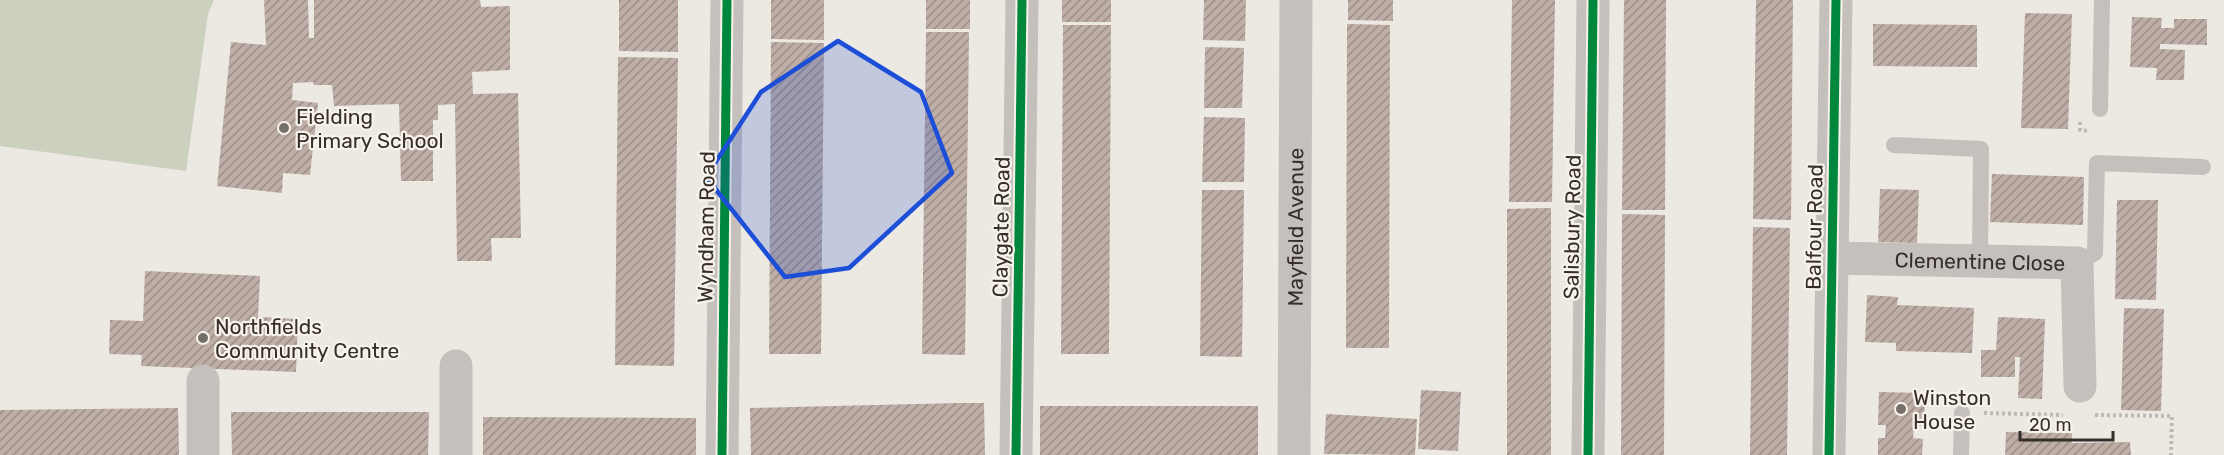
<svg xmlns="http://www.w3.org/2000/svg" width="2224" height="455" font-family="Rubik,sans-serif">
<defs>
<pattern id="building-hatch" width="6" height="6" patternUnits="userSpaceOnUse" patternTransform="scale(1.5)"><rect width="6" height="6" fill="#beaea6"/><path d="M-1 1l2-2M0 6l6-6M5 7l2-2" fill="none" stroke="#9b8e87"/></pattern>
</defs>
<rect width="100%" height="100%" fill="#ece8e2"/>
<path fill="#ccd0be" d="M 0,0 L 214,0 L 208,14 L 186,171 L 0,146 Z"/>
<path fill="url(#building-hatch)" d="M 264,0 L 308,0 L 309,38 L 314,38 L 314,0 L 480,0 L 481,7 L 510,6 L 510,70 L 472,72 L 473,94 L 518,93 L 521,238 L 491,238 L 492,261 L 457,261 L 455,104 L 438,105 L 438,120 L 433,120 L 433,181 L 401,181 L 399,104 L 334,106 L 332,85 L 314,85 L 313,82 L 293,83 L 292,100 L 318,103 L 310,175 L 283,173 L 282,193 L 217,186 L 231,42 L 266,45 Z
M 619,0 L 678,0 L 678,52 L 619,51 Z
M 771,0 L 824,0 L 824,40 L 771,39 Z
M 926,0 L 970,0 L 970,29 L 926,29 Z
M 1062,0 L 1111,0 L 1111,22 L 1062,22 Z
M 1204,0 L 1246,0 L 1245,41 L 1203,40 Z
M 1348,0 L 1393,0 L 1393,21 L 1348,20 Z
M 1512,0 L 1555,0 L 1552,202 L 1509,202 Z
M 1624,0 L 1666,0 L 1665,210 L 1622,210 Z
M 1756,0 L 1793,0 L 1791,220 L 1753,219 Z
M 2025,13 L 2072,14 L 2068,129 L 2021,128 Z
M 2132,17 L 2162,18 L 2161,28 L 2174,28 L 2174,19 L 2207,19 L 2207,45 L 2160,44 L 2160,49 L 2185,50 L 2184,80 L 2156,80 L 2157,68 L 2130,67 Z
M 1347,24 L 1390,25 L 1389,348 L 1346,348 Z
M 1873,24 L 1977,25 L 1977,67 L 1873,66 Z
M 1063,25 L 1111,25 L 1109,354 L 1061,354 Z
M 926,32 L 969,32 L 965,355 L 922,354 Z
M 771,42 L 824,43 L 821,354 L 769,354 Z
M 1205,47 L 1244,48 L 1242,108 L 1204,108 Z
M 618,57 L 678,58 L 674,366 L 615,365 Z
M 1204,117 L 1245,118 L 1244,182 L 1202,182 Z
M 1992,174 L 2084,177 L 2083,225 L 1990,222 Z
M 1880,189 L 1919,190 L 1917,243 L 1878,242 Z
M 1202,190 L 1244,190 L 1242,357 L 1200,356 Z
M 2117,200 L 2158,200 L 2156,300 L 2115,299 Z
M 1551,208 L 1551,455 L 1507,455 L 1507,209 Z
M 1622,214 L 1665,215 L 1664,455 L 1621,455 Z
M 1753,227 L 1790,228 L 1787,455 L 1750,455 Z
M 145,271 L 260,276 L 258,317 L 298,319 L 296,372 L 141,366 L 142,355 L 109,354 L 110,320 L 143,321 Z
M 1867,295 L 1898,297 L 1897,305 L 1974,308 L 1972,353 L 1896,351 L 1896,343 L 1865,342 Z
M 2124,308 L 2164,309 L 2161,411 L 2121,410 Z
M 1998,317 L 2045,319 L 2042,399 L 2018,398 L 2020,357 L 2015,357 L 2015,377 L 1981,377 L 1981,350 L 1996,350 Z
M 1421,390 L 1461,392 L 1458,451 L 1418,449 Z
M 1879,392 L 1925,393 L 1924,426 L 1914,426 L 1913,438 L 1923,439 L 1922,455 L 1878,455 L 1878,438 L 1885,438 L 1886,425 L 1878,425 Z
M 959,403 L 984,403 L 985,455 L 751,455 L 750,408 Z
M 1040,406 L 1258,406 L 1258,455 L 1040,455 Z
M 178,408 L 179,455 L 0,455 L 0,410 Z
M 231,412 L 429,412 L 428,455 L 232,455 Z
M 1326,414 L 1417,419 L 1415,455 L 1324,454 Z
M 483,417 L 696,418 L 696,455 L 483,455 Z
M 2006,432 L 2072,433 L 2072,443 L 2130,442 L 2131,455 L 2005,455 Z"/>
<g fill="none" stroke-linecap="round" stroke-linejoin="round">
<path stroke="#beb9b4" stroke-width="4" stroke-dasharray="3 3" stroke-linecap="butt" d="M 2080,122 L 2080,130 L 2088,131
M 1984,413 L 2063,415
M 2095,415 L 2172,416 L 2171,455"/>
<path stroke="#c5c0bb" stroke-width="16" d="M 2100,109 L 2102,0
M 1894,145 L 1981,149 L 1980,260
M 2077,263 L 2095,253 L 2097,163 L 2203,167
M 1961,455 L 1962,413"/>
<g stroke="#c5c0bb" stroke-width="33">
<path id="s1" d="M 1832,258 L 2077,263 L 2080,386"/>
<path d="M 203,455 L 203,381"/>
<path d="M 456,455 L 456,366"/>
<path d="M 722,455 L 727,0"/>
<path d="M 1016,455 L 1022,0"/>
<path id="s2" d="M 1294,455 L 1296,0"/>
<path d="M 1588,455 L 1593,0"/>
<path d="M 1829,455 L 1836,0"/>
</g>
<defs>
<path id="cycleway" d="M 722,455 L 727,0
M 1016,455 L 1022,0
M 1588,455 L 1593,0
M 1829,455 L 1836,0"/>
</defs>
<use href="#cycleway" stroke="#f8f3ea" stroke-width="13"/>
<use href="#cycleway" stroke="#00873e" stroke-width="9"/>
</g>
<path fill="#1d4ed8" fill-opacity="0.2" stroke="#1d4ed8" stroke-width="4.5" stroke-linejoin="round" d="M 838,41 L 921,92 L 952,173 L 849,268 L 785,277 L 706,177 L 761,92 Z"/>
<g fill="#756f6a" stroke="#f8f3ea" stroke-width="2">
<circle cx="284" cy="128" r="6"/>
<circle cx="203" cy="338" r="6"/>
<circle cx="1901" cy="409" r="6"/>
</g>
<g text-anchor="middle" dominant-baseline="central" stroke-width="4.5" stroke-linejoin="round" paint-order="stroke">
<g font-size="21" fill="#352e2a" stroke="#f8f3ea" text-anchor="start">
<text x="296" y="116">Fielding<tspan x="296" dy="24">Primary School</tspan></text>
<text x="215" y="326">Northfields<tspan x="215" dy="24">Community Centre</tspan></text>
<text x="1913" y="397">Winston<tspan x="1913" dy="24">House</tspan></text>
</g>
<g font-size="21" fill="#352e2a" stroke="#f8f3ea">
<text transform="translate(706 227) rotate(-89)">Wyndham Road</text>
<text transform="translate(1001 227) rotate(-89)">Claygate Road</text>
<text transform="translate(1572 227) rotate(-89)">Salisbury Road</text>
<text transform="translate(1814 227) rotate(-89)">Balfour Road</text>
<text stroke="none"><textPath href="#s2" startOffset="228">Mayfield Avenue</textPath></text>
<text stroke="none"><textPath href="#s1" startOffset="148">Clementine Close</textPath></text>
</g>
</g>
<path d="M2020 431v9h93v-9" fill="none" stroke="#352e2a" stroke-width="3"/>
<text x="2029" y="431" font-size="18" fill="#352e2a" stroke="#f8f3ea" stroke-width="4.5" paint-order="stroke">20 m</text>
</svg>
